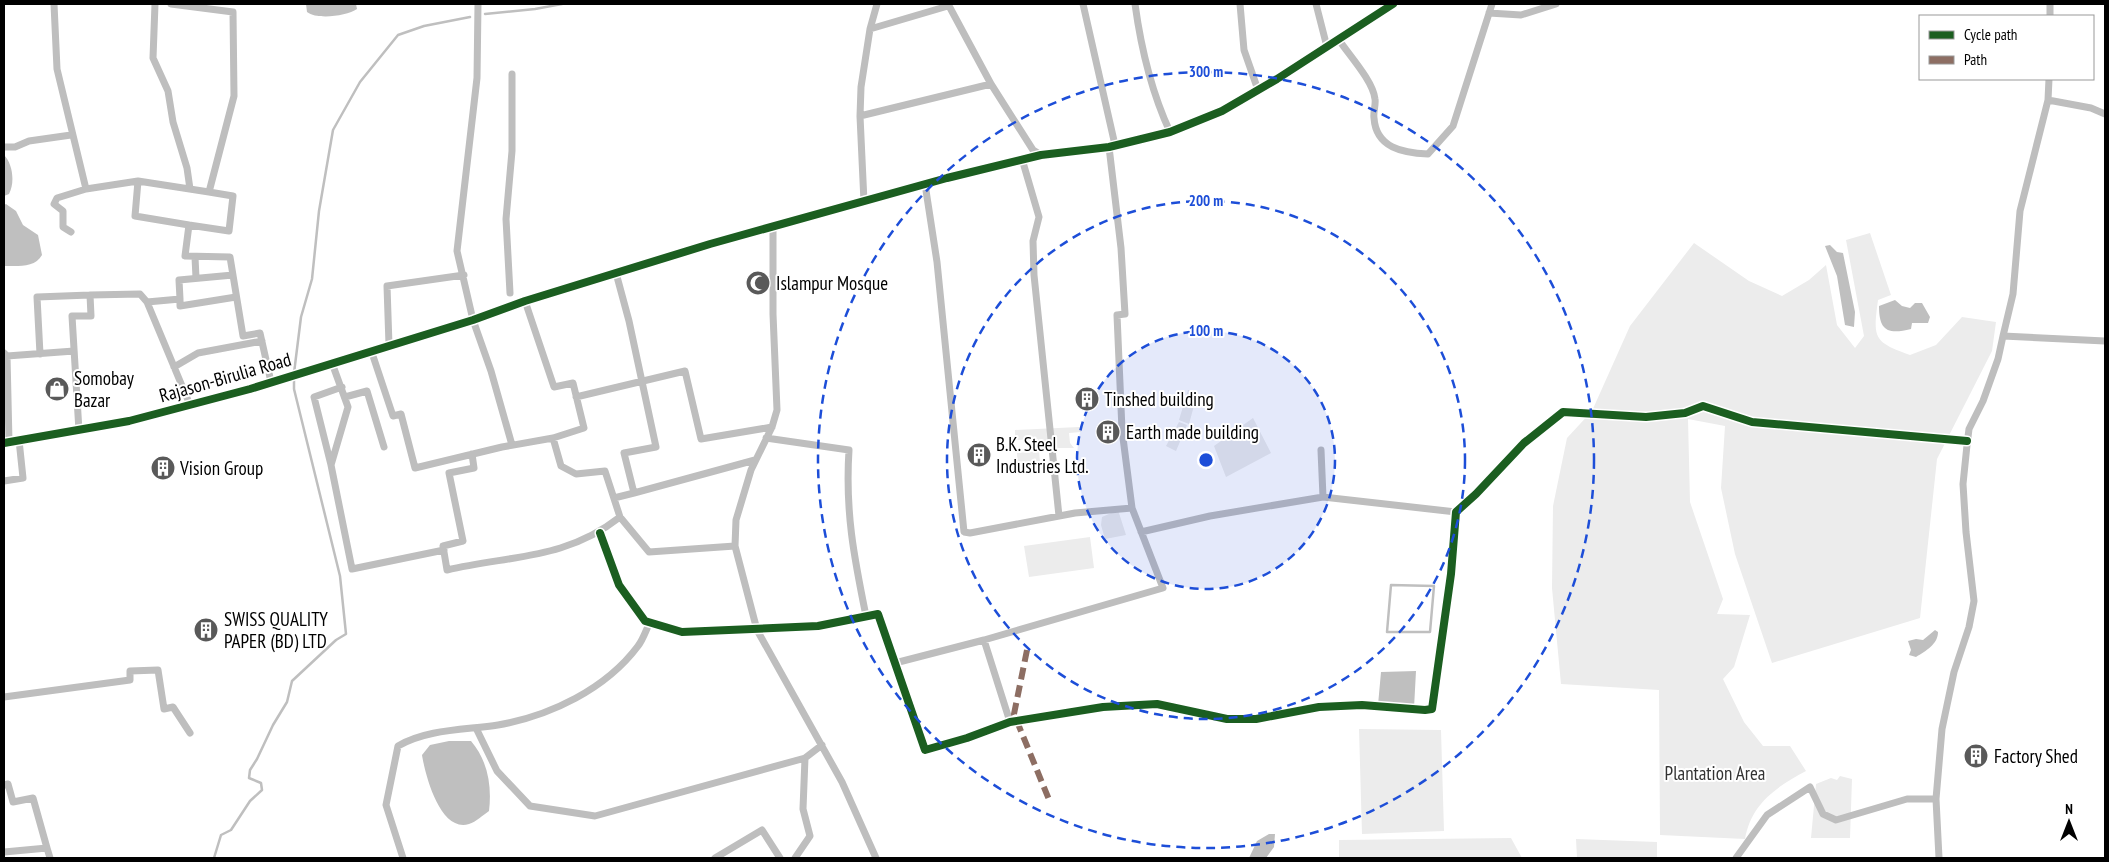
<svg xmlns="http://www.w3.org/2000/svg" width="2109" height="862" font-family="'PT Sans Narrow',sans-serif">
<rect width="100%" height="100%" fill="#fff"/>
<path fill="#ececec" d="M 1870,233 L 1891,295 L 1878,300 C 1873,338 1873,342 1910,355 L 1936,345 L 1962,317 L 1996,322 L 1992,351 L 1937,459 L 1920,618 L 1772,663 L 1735,554 L 1721,488 L 1725,426 L 1688,419 L 1690,502 L 1723,599 L 1717,614 L 1750,615 L 1734,667 L 1723,679 L 1744,722 L 1763,746 L 1790,746 L 1806,771 C 1776,787 1751,804 1745,839 L 1660,835 L 1659,690 L 1561,684 L 1552,588 L 1553,506 L 1567,438 L 1592,411 L 1630,326 L 1694,243 L 1749,281 L 1782,296 L 1809,280 L 1826,265 L 1837,325 L 1855,348 L 1864,336 L 1846,240 Z
M 1188,390 L 1198,391 L 1189,424 L 1179,420 Z
M 1253,418 L 1271,453 L 1226,477 L 1214,446 Z
M 1179,422 L 1187,425 L 1176,451 L 1166,446 Z
M 1079,427 L 1082,429 L 1081,432 L 1069,433 L 1070,443 L 1074,448 L 1047,448 L 1037,439 L 1015,440 L 1015,430 Z
M 1039,451 L 1041,473 L 1018,475 L 1017,453 Z
M 1118,510 L 1126,535 L 1105,539 L 1101,525 L 1102,517 Z
M 1090,537 L 1094,568 L 1029,577 L 1024,546 Z
M 1359,729 L 1441,730 L 1444,831 L 1362,834 Z
M 1840,776 L 1852,779 L 1850,838 L 1811,838 L 1816,784 L 1831,778 L 1837,780 Z
M 1511,838 L 1522,858 L 1339,858 L 1339,840 Z
M 1576,839 L 1657,842 L 1657,858 L 1577,858 Z"/>
<path fill="#bfbfbf" d="M 306,4 L 356,4 L 357,9 C 347,16 317,20 307,12 Z
M 4,155 C 13,164 15,183 9,194 L 4,196 Z
M 6,204 L 16,211 L 23,225 L 38,235 L 42,255 C 35,268 17,266 4,266 L 4,205 Z
M 1830,245 L 1837,252 L 1843,253 L 1855,312 L 1854,327 L 1845,325 L 1837,276 L 1825,246 Z
M 1895,300 L 1902,306 L 1910,308 L 1915,303 L 1922,303 L 1930,317 L 1928,323 L 1912,323 L 1911,329 C 1887,335 1879,330 1879,306 Z
M 1935,630 L 1938,632 C 1938,644 1926,651 1916,657 L 1909,655 L 1911,650 L 1908,641 L 1916,639 L 1923,640 Z
M 1416,671 L 1414,708 L 1378,705 L 1381,672 Z
M 449,741 L 471,741 C 488,761 492,786 489,811 C 483,815 476,822 469,824 C 440,833 425,774 422,755 L 430,745 Z
M 1269,834 L 1275,834 L 1274,847 L 1266,858 L 1249,858 L 1257,841 Z"/>
<g fill="none" stroke-linecap="round" stroke-linejoin="round">
<path stroke="#bfbfbf" stroke-width="2.5" d="M 485,14 L 535,9 L 562,4
M 294,373 L 301,317 L 312,279 L 319,211 L 333,130 L 360,82 L 398,35 L 424,26 L 470,17
M 1391,585 L 1434,586 L 1430,632 L 1387,632 Z
M 214,858 L 221,835 L 231,830 L 250,801 L 262,790 L 261,783 L 249,778 L 250,770 L 257,759 L 273,725 L 287,702 L 292,681 L 336,640 L 346,634 L 340,576 L 294,389 L 294,378"/>
<path stroke="#bebebe" stroke-width="7" d="M 54,4 L 57,69 L 86,189 L 57,198 L 54,204 L 63,211 L 63,227 L 71,232
M 155,4 L 153,58 L 168,91 L 173,122 L 187,168 L 190,189
M 478,4 L 477,78 L 457,251 L 473,320 L 491,371 L 512,445
M 948,4 L 991,84 L 1033,150 L 1041,155
M 1083,4 L 1115,145
M 1135,4 C 1141,48 1151,91 1170,132
M 1240,4 L 1244,50 L 1258,90
M 1316,4 L 1327,47
M 2050,4 L 2050,16
M 1489,13 L 1521,15 L 1556,4
M 870,29 L 877,4
M 1339,40 C 1349,55 1373,81 1375,99 C 1376,105 1373,112 1374,118 C 1376,148 1403,153 1428,154 L 1453,126 L 1492,4
M 2048,100 L 2091,108 L 2105,114
M 860,116 L 861,87 L 870,29 L 948,6
M 4,147 L 15,147 L 29,141 L 71,135
M 1022,159 L 1039,217 L 1033,241 L 1034,275 L 1059,516
M 138,181 L 135,216 L 189,225 L 185,256 L 230,257 L 243,336 L 260,333 L 271,382
M 925,184 L 937,262 L 964,532 L 970,533 L 1075,513 L 1132,508 L 1122,430 L 1117,315 L 1125,314 L 1121,248 L 1109,147
M 86,189 L 138,181 L 209,192 L 234,96 L 233,12 L 171,4
M 864,202 L 860,116 L 991,84
M 189,225 L 229,231 L 233,196 L 209,192
M 195,257 L 196,278
M 510,293 L 506,219 L 512,151 L 512,74
M 180,299 L 180,306 L 236,297
M 2003,336 L 2105,341
M 389,345 L 387,286 L 464,275
M 371,350 L 393,416 L 401,414 L 415,468 L 502,447 L 553,438 L 584,428 L 573,383 L 554,387 L 525,301
M 4,353 L 7,356 L 9,442
M 40,354 L 37,297 L 90,295
M 7,356 L 74,351
M 332,363 L 348,407 L 331,465 L 352,569 L 444,550
M 174,367 L 198,353 L 262,341
M 345,397 L 367,391 L 384,447
M 576,397 L 685,371 L 701,439 L 772,427
M 190,405 L 147,302 L 180,299 L 179,280 L 233,275
M 79,431 L 72,316 L 91,316 L 90,295 L 140,294 L 147,302
M 553,438 L 561,466 L 576,474 L 605,471 L 620,517 L 649,552 L 735,546 L 757,630 L 842,782 L 876,858
M 766,438 L 849,450 C 845,511 854,557 866,616
M 472,454 L 474,468 L 449,473 L 463,541 L 443,546 L 447,570 C 511,555 565,560 620,517
M 331,465 L 314,397 L 342,387
M 4,481 L 23,478 L 19,440
M 634,493 L 755,460
M 1323,497 L 1456,512
M 614,498 L 634,493 L 624,453 L 656,447 L 629,321 L 616,273
M 1141,532 L 1210,516 L 1323,497 L 1321,450
M 600,533 L 619,585 L 645,621 L 682,632 L 818,626 L 878,614 L 925,750 L 967,738 L 1010,722 L 1103,707 L 1157,704 L 1227,719 L 1256,719 L 1319,707 L 1362,705 L 1425,710 L 1432,709 L 1451,574 L 1456,512 L 1476,494 L 1524,443 L 1563,412 L 1646,417 L 1685,413 L 1703,406 L 1752,422 L 1967,441
M 735,546 L 736,520 L 751,470 L 772,427 L 777,410 L 773,314 L 773,226
M 984,640 L 1163,588 L 1132,508
M 895,663 L 984,640 L 1010,722
M 4,697 L 130,680 L 130,671 L 158,670 L 164,709 L 173,707 L 190,733
M 476,728 L 497,771 L 530,806 L 595,816 L 805,758
M 4,785 L 8,784 L 13,802 L 33,798 L 47,848 L 4,852
M 47,848 L 50,858
M 403,858 L 386,805 L 398,746 C 427,729 465,730 498,725 C 550,716 606,689 638,646 C 643,640 646,630 650,622
M 715,858 L 762,830 L 780,858
M 795,858 L 810,836 L 803,809 L 805,758 L 822,745
M 1736,858 L 1767,815 L 1810,787 L 1823,814 L 1836,820 L 1907,799 L 1936,799
M 1939,858 L 1936,799 L 1942,729 L 1954,672 L 1969,627 L 1974,601 L 1966,532 L 1963,484 L 1967,445 L 1969,429 L 1983,401 L 1998,359 L 2003,336 L 2013,294 L 2020,211 L 2048,100 L 2049,79"/>
<path stroke="#bebebe" stroke-width="9" d="M 4,443 L 129,421 L 250,389 L 473,320 L 525,301 L 710,244 L 947,178 L 1041,155 L 1109,147 L 1170,132 L 1222,111 L 1277,79 L 1393,4"/>
<path stroke="#8d6e63" stroke-width="6" stroke-dasharray="12 6" stroke-linecap="butt" d="M 1027,650 L 1014,714 L 1050,802"/>
<defs>
<path id="cycleway" d="M 4,443 L 129,421 L 250,389 L 473,320 L 525,301 L 710,244 L 947,178 L 1041,155 L 1109,147 L 1170,132 L 1222,111 L 1277,79 L 1393,4
M 600,533 L 619,585 L 645,621 L 682,632 L 818,626 L 878,614 L 925,750 L 967,738 L 1010,722 L 1103,707 L 1157,704 L 1227,719 L 1256,719 L 1319,707 L 1362,705 L 1425,710 L 1432,709 L 1451,574 L 1456,512 L 1476,494 L 1524,443 L 1563,412 L 1646,417 L 1685,413 L 1703,406 L 1752,422 L 1967,441"/>
</defs>
<use href="#cycleway" stroke="#fff" stroke-width="11"/>
<use href="#cycleway" stroke="#1b5e20" stroke-width="8"/>
</g>
<circle cx="1206" cy="460" r="129" fill="#1d4ed8" fill-opacity=".12"/>
<g fill="none" stroke="#1d4ed8" stroke-width="2.5" stroke-dasharray="9 6">
<circle cx="1206" cy="460" r="129"/>
<circle cx="1206" cy="460" r="259"/>
<circle cx="1206" cy="460" r="388"/>
</g>
<defs>
<symbol id="mosque-disc" viewBox="-11 -11 22 22"><circle r="9.5" fill="#595959" stroke="#fff"/><path d="M3.5-4.9A6 6 0 1 0 3.5 4.9A5 5 0 1 1 3.5-4.9Z" fill="#fff"/></symbol>
<symbol id="shop-disc" viewBox="-11 -11 22 22"><circle r="9.5" fill="#595959" stroke="#fff"/><path d="M-5-2.5h2.3a2.7 3.5 0 0 1 5.4 0H5L5.5 6h-11ZM-1.5-2.5h3a1.5 2.3 0 0 0-3 0Z" fill="#fff"/></symbol>
<symbol id="building-disc" viewBox="-11 -11 22 22"><circle r="9.5" fill="#595959" stroke="#fff"/><path d="M-4-6H4V6H1V3H-1V6H-4ZM-2.5-4.3h1.7v1.8h-1.7ZM.8-4.3h1.7v1.8H.8ZM-2.5-1h1.7V.8h-1.7ZM.8-1h1.7V.8H.8Z" fill="#fff"/></symbol>
</defs>
<g fill-rule="evenodd">
<use href="#mosque-disc" x="744" y="269" width="28" height="28"/>
<use href="#shop-disc" x="43" y="375" width="28" height="28"/>
<use href="#building-disc" x="1073" y="385" width="28" height="28"/>
<use href="#building-disc" x="1094" y="418" width="28" height="28"/>
<use href="#building-disc" x="965" y="441" width="28" height="28"/>
<use href="#building-disc" x="149" y="454" width="28" height="28"/>
<use href="#building-disc" x="192" y="616" width="28" height="28"/>
<use href="#building-disc" x="1962" y="742" width="28" height="28"/>
</g>
<g text-anchor="middle" dominant-baseline="central" stroke-width="4" stroke-linejoin="round" paint-order="stroke">
<g font-size="19" fill="#000" stroke="#fff" text-anchor="start">
<text x="776" y="283">Islampur Mosque</text>
<text x="74" y="378">Somobay<tspan x="74" dy="22">Bazar</tspan></text>
<text x="1104" y="399">Tinshed building</text>
<text x="1126" y="432">Earth made building</text>
<text x="996" y="444">B.K. Steel<tspan x="996" dy="22">Industries Ltd.</tspan></text>
<text x="180" y="468">Vision Group</text>
<text x="224" y="619">SWISS QUALITY<tspan x="224" dy="22">PAPER (BD) LTD</tspan></text>
<text x="1994" y="756">Factory Shed</text>
</g>
<g font-size="19" fill="#000" stroke="#fff">
<text transform="translate(225 377) rotate(-16)">Rajason-Birulia Road</text>
</g>
<g font-size="19" fill="#333" stroke="#fff">
<text x="1715" y="773">Plantation Area</text>
</g>
</g>
<circle cx="1206" cy="460" r="8" fill="#1d4ed8" stroke="#fff" stroke-width="2.5"/>
<g font-size="15" text-anchor="middle" font-weight="bold" fill="#1d4ed8" stroke="#fff" stroke-width="4" stroke-linejoin="round" paint-order="stroke">
<text x="1206" y="77">300 m</text>
<text x="1206" y="206">200 m</text>
<text x="1206" y="336">100 m</text>
</g>
<rect width="2109" height="862" fill="none" stroke="#000000" stroke-width="10"/>
<rect x="1919" y="15" width="175" height="65" fill="#ffffff" stroke="#999999"/>
<rect x="1929" y="31" width="25" height="8" fill="#1b5e20" stroke="#999999"/>
<text x="1964" y="40" font-size="15" fill="#000000">Cycle path</text>
<rect x="1929" y="56" width="25" height="8" fill="#8d6e63" stroke="#999999"/>
<text x="1964" y="65" font-size="15" fill="#000000">Path</text>
<g transform="translate(2069 822)" stroke="#ffffff" stroke-width="4" paint-order="stroke">
<path d="M0-4L9 19L0 12L-9 19Z" fill="#000000"/>
<text y="-8" font-size="14" font-weight="bold" text-anchor="middle" fill="#000000">N</text>
</g>
</svg>
